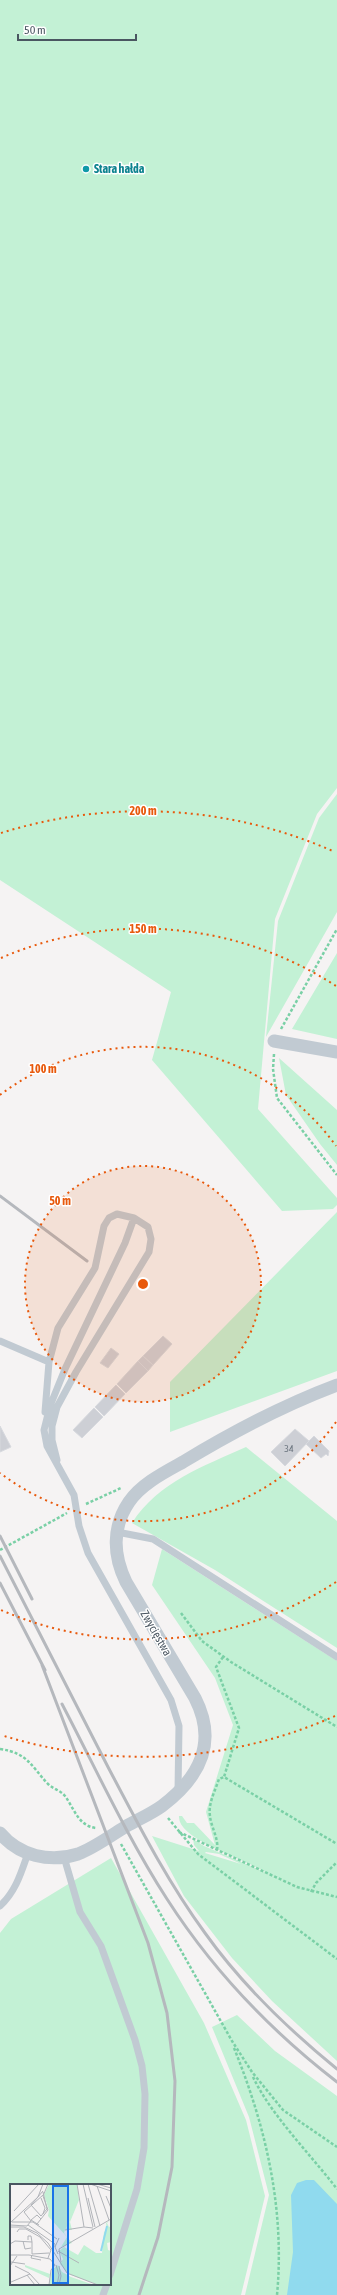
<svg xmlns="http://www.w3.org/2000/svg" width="337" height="2295" font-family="'Asap Condensed',sans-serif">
<rect width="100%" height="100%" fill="#f5f3f3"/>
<path fill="#c3f1d5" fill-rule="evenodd" d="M 0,0 L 337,0 L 337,788 L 317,814 L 275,919 L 258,1109 L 337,1198 L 337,1205 L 333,1209 L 282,1211 L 152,1060 L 171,992 L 0,880 Z
M 337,794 L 337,912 L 266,1037 L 278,921 L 319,818 Z
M 337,953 L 337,1039 L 292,1029 Z
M 279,1058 L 337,1110 L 337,1165 L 320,1144 L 286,1095 Z
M 337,1212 L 337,1371 L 170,1432 L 170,1382 Z
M 246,1447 L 337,1521 L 337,1648 L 215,1570 L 132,1523 C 158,1482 204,1466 246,1447 Z
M 162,1549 L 337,1661 L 337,2061 L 272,2001 L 232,1958 L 184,1896 L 152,1836 L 199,1851 L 194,1845 L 193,1839 L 204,1846 L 267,1873 C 249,1860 177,1840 179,1816 L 182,1816 L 187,1823 L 194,1823 L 215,1845 L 206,1812 L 233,1725 L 215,1678 L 152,1585 ZM 206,1852 L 219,1854 L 241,1864 L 205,1853 Z
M 111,1858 L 204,2023 L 246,2120 L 265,2196 L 241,2295 L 0,2295 L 0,1933 L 11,1919 ZM 11,2185 L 110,2185 L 110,2284 L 11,2284 Z
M 237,2015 L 275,2051 L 337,2096 L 337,2295 L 245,2295 L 269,2195 L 249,2117 L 212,2027 Z"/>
<path fill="#90daee" d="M 306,2180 L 314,2180 L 337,2204 L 337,2295 L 287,2295 L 293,2252 L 291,2195 L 297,2183 Z"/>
<path fill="#cdcfd5" stroke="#d7d9de" d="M 163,1336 L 172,1344 L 153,1365 L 143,1356 Z
M 111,1348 L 119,1354 L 108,1368 L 100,1363 Z
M 143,1356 L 153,1365 L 148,1371 L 138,1361 Z
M 138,1361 L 148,1371 L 126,1393 L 117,1384 Z
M 116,1385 L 125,1394 L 104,1416 L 95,1407 Z
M 94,1408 L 103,1417 L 82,1438 L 73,1430 Z
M 0,1426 L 11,1447 L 0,1452 Z
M 295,1429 L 309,1441 L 285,1466 L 271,1452 Z
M 314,1436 L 329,1451 L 328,1456 L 326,1454 L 321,1458 L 306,1444 Z"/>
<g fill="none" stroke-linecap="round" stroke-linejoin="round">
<path stroke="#7ad0a6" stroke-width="2.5" stroke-dasharray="3 2" stroke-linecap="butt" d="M 281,1029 L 337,929
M 274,1054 L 273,1069 L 277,1098 L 337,1175
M 86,1504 L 121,1488
M 0,1550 L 67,1513
M 181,1613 L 202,1641 L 231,1662 L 337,1727
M 223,1657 L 216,1667 L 239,1728 L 224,1777 L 337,1844
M 0,1749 C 28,1753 31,1766 48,1784 C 53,1789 60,1790 65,1796 C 74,1808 78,1826 96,1828
M 168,1818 L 198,1854 L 337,1959
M 179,1832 L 297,1887 L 337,1897
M 121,1844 L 232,2041 L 252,2072 L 283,2110 L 337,2147
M 217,1850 C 219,1839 211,1827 210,1816 C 208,1804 215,1791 219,1779 L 224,1777
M 311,1892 L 316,1883 L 337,1862
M 234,2048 C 266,2127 285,2209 277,2295
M 253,2077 C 271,2115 311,2155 337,2189"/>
<path stroke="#c1cad2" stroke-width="7" d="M 134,1218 L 125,1243 L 65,1369 L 50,1406 L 44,1430 L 47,1446 L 74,1495 L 79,1526 L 88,1553 L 171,1700 L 179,1726 L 178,1791
M 0,1341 L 49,1362 L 45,1412
M 49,1362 L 58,1328 L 95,1268 L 104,1226 L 109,1218 L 117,1214 L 134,1218 L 148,1227 L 151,1239 L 149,1252 L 76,1372 L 57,1407 L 52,1426 L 52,1440 L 57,1460
M 117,1532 L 153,1539 L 337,1657
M 64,1857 L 80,1912 L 101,1946 L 135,2040 L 142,2066 L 145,2094 L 144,2148 L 137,2189 L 110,2275
M 0,1906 C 16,1891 21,1873 28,1853
M 103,2295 L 107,2284"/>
<path stroke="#c1cad2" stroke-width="13" d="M 274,1041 L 337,1052
M 0,1833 C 19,1856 50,1863 78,1854 C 94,1848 110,1836 125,1827 C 137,1820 151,1814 162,1806 C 199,1778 218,1743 195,1698 L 126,1582 C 113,1555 112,1527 129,1502 C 141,1484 165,1472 183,1462 C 234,1431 281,1406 337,1385"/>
<path stroke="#b5b8bd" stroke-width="3" d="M 0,1196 L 87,1261
M 0,1536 L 32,1599
M 0,1556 C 36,1626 72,1697 108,1767 C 138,1824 167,1881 205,1933 C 242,1985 288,2029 337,2069
M 0,1583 L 45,1670
M 42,1665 L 148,1943 L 167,2013 L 175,2081 L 172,2167 L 158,2237 L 139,2295
M 62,1704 C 96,1769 127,1837 167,1899 C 212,1969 271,2031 337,2082"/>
</g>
<circle cx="143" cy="1284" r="118" fill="#e8590c" fill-opacity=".12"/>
<g fill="none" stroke="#e8590c" stroke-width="2" stroke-dasharray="2 4">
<circle cx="143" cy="1284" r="118"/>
<path d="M336 1422A237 237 0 0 1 0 1473M0 1095A237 237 0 0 1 336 1146"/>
<path d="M336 1582A355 355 0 0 1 1 1610M1 958A355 355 0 0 1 336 986"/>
<path d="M335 1716A473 473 0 0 1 1 1735M1 833A473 473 0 0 1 335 852"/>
</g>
<circle fill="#0f9aa8" stroke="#fff" stroke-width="1.5" cx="86" cy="169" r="4"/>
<g text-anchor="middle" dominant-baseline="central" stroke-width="3" stroke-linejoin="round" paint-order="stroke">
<g font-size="10" fill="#6b747e">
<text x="289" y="1448">34</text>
</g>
<g font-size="12" font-weight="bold" fill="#0d838f" stroke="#fff" text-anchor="start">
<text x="94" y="169">Stara hałda</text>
</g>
<g font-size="12" fill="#4a5661" stroke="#fff">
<text transform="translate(156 1633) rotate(60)">Zwycięstwa</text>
</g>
</g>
<g transform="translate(10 2184)">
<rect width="101" height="101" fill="#f5f3f3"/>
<path d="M 39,0 L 67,0 L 69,16 L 60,38 L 62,46 L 56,45 L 61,35 L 55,46 L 54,49 L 62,59 L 51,63 L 57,53 L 38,32 L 39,26 L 34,11 ZM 101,36 L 97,39 L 99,43 L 101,42 L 101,58 L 97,59 L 98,66 L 101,67 L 101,101 L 89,101 L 58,90 L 50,80 L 53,75 L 49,67 L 54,63 L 68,71 L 74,61 L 86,69 L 92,69 L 94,48 L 97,46 L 96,39 ZM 15,81 L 40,90 L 39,94 L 15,83 ZM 48,81 L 52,88 L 61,93 L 84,101 L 39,101 L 42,86 Z" fill="#c3f1d5"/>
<path fill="none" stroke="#90daee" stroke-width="2" d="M 91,67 L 97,42"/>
<path fill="none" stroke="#b1b4b9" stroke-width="1" d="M 67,0 L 74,43 L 83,44M 73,0 L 83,43M 78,0 L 90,42M 80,0 L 101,7M 87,0 L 101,4M 87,2 L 99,36M 33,7 L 21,21 L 31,32 L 37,25 L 33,8M 96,12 L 101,24M 31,14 L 35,24 L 33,30M 78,14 L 85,43M 4,27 L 29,0M 2,38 L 23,38 L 47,55M 0,39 L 28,13 L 33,0M 27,40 L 38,26 L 33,12 L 38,0M 0,41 L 17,42 L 21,37 L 14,28 L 33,11M 18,41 L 45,60 L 45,63M 29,41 L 21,36 L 27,31 L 31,35M 0,43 L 14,43 L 27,49 L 38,59 L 57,89 L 88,101M 55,46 L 74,43M 7,48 L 9,45 L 16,45 L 30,53 L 41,66 L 38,74M 18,56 L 18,52 L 21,52 L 22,58M 13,57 L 15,65 L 21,64M 0,60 L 5,57 L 22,58 L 22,70M 48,67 L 69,79M 22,70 L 39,69M 48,70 L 45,63 L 49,54M 0,71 L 19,71 L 40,75 L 45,81M 22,71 L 21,74 L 31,76M 1,78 L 15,80M 51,78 L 49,65 L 101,35M 46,81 L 49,91 L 47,101M 0,82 L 7,72M 5,82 L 19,89 L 30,101M 49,82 L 51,92 L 49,101M 17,91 L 25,101M 1,98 L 20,90M 39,101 L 41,86 L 45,81"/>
<path fill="#1a73e8" fill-opacity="0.15" stroke="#1a73e8" stroke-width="2" d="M 43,2 L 58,2 L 58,99 L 43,99 Z"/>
<rect width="101" height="101" fill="none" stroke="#4a5661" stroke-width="2"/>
</g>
<circle cx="143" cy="1284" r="6" fill="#e8590c" stroke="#fff" stroke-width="2"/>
<g font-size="12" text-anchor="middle" font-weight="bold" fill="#e8590c" stroke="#fff" stroke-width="3" stroke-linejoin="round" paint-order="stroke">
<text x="143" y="815">200 m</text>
<text x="143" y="933">150 m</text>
<text x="43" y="1073">100 m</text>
<text x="60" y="1205">50 m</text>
</g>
<path d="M18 34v6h118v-6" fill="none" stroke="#4a5661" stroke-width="2"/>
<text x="24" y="34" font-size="12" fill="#4a5661" stroke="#ffffff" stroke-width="3" paint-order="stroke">50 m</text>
</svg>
